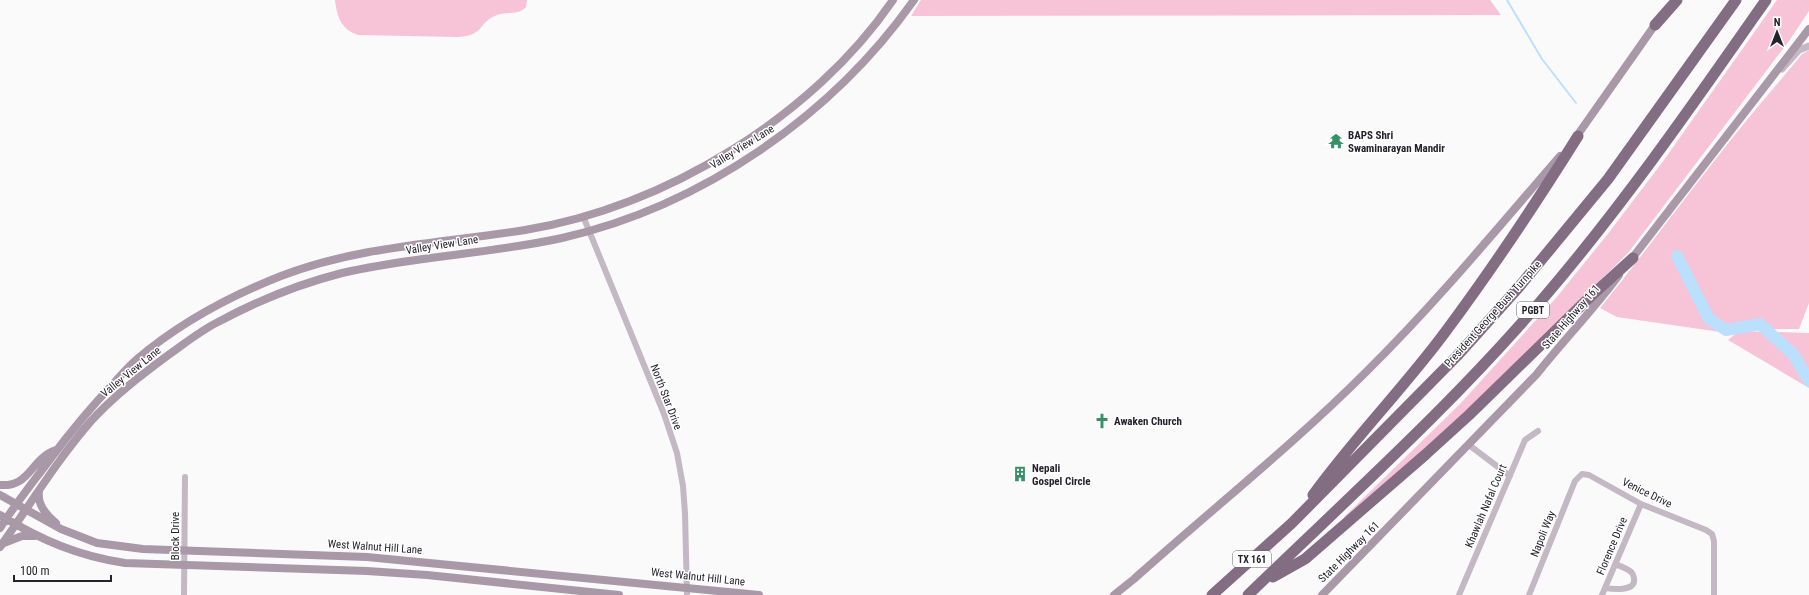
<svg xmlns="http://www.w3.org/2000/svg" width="1809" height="595" font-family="'Roboto Condensed',sans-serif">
<rect width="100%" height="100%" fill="#fafafa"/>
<path fill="#f7c3d7" d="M 335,0 L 527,0 L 526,7 C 518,16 507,11 497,15 C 478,22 485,36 457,37 L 358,35 C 341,29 337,17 335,0 Z
M 921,0 L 1490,0 L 1501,15 L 911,16 Z
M 1777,0 L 1809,0 L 1809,11 L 1789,41 L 1628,253 L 1473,406 L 1345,518 L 1344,517 L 1460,404 L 1556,298 L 1607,235 L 1664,160 Z
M 1809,50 L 1809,303 L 1799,329 L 1740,329 L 1727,333 L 1617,317 L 1600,308 C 1647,250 1691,189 1738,131 C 1759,105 1781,80 1802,54 Z
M 1739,331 L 1809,333 L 1809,388 L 1728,340 Z"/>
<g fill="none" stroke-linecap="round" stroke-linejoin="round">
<path stroke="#bbe0fd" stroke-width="2" d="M 1507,0 L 1542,59 L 1576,103"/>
<path stroke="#bbe0fd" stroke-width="12" d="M 1677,256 L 1709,319 L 1726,330 L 1760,324 L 1793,354 L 1809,381"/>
<path stroke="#c3b8c3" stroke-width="6" d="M 583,216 L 664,414 L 677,453 L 683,486 L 685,513 L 687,595
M 1469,445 L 1510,476
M 1605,588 C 1612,589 1636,592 1634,579 C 1634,576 1632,572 1630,571 C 1626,568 1620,566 1615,564
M 184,595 L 185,477
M 1459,595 L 1525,440 L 1538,431
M 1529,595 L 1575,481 L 1582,474 L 1589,475 L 1641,504 L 1706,530 L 1712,534 L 1714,541 L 1714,595
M 1602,595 L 1641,504"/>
<path stroke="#c3b8c3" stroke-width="7" d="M 1782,69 L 1799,50 L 1809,46"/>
<path stroke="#a898a8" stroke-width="8" d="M 1574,140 L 1657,22
M 1630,261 L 1809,29
M 0,485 C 31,487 30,459 56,450
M 39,491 C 37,504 46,515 56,523
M 0,495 L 61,529 L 97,543 L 143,549 L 367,557 L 759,595
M 0,515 C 41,540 78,556 125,563 L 367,571 L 427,575 L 619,595
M 0,528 C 16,503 34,481 51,458 C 71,431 91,407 114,383 C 121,375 128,367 136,360 C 178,324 230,296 281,276 C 358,246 444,243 525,230 C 664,208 814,116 893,0
M 4,543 L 22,536 L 35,536
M 0,547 C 30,505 57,460 91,421 C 114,396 140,376 167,356 C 184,344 200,331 218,322 C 257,301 299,284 342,273 C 414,256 490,254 562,238 C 702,206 832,116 914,0
M 1114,595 L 1134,579 C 1211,510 1293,445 1366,372 C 1435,304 1497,229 1560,156
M 1322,595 L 1536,375 C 1563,341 1593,310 1619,275"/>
<path stroke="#836d83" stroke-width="11" d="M 1655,25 L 1677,0
M 1313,495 C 1354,438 1404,388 1446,331 C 1493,268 1536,203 1578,136
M 1273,577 L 1305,559 L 1425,455 L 1469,415 L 1590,297 L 1633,258
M 1212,595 L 1292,523 L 1457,356 L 1519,287 L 1608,179 L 1736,0
M 1248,595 C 1347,499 1450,407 1540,302 C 1622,207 1694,103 1766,0"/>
</g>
<defs>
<symbol id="temple-bare" viewBox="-9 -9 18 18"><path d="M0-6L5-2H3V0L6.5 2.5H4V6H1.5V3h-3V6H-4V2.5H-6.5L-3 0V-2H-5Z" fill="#369167" stroke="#fff" stroke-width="2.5" paint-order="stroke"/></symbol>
<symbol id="church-bare" viewBox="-9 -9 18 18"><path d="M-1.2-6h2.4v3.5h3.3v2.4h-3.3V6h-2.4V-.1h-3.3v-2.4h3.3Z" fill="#369167" stroke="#fff" stroke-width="2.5" paint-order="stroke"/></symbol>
<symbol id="building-bare" viewBox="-9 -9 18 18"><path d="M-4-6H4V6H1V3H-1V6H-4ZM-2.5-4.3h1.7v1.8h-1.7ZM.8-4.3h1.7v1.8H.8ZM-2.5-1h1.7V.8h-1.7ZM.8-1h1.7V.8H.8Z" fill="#369167" stroke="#fff" stroke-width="2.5" paint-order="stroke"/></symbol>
</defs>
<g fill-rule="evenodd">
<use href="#temple-bare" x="1325" y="130" width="22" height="22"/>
<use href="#church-bare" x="1091" y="410" width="22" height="22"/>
<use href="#building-bare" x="1009" y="463" width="22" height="22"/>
</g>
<g text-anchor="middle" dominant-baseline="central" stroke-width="3" stroke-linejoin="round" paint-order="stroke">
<g fill="#fff" stroke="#66646c" stroke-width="1">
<rect x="1517" y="302" width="32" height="16" rx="3"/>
<rect x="1233" y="551" width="38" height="16" rx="3"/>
</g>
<g font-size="10" font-weight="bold" fill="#25222d">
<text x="1533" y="310">PGBT</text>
<text x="1252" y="559">TX 161</text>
</g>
<g font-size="11" font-weight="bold" fill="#25222d" stroke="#fff" text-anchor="start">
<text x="1348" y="135">BAPS Shri<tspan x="1348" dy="13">Swaminarayan Mandir</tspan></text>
<text x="1114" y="421">Awaken Church</text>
<text x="1032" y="468">Nepali<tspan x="1032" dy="13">Gospel Circle</tspan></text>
</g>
<g font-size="11" fill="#25222d" stroke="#fff">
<text transform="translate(742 147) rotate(-32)">Valley View Lane</text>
<text transform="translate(442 245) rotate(-9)">Valley View Lane</text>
<text transform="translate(1493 314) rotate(-48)">President George Bush Turnpike</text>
<text transform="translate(1571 317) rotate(-49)">State Highway 161</text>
<text transform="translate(131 372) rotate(-39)">Valley View Lane</text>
<text transform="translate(666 397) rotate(69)">North Star Drive</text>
<text transform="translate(1647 493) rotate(26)">Venice Drive</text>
<text transform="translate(1486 506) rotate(-67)">Khawlah Nafal Court</text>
<text transform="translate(1543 534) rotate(-68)">Napoli Way</text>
<text transform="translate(175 536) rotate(-90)">Block Drive</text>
<text transform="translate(1612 546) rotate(-67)">Florence Drive</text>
<text transform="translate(375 547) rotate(4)">West Walnut Hill Lane</text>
<text transform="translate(1349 552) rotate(-45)">State Highway 161</text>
<text transform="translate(698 577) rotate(6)">West Walnut Hill Lane</text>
</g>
</g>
<g transform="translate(1777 32)" stroke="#ffffff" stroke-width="3" paint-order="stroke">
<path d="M0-3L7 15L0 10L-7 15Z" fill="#25222d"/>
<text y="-6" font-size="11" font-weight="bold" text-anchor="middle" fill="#25222d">N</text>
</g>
<path d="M14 575v6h97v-6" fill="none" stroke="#25222d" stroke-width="2"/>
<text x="20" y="575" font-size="12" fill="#25222d" stroke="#ffffff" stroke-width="3" paint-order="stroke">100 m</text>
</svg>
